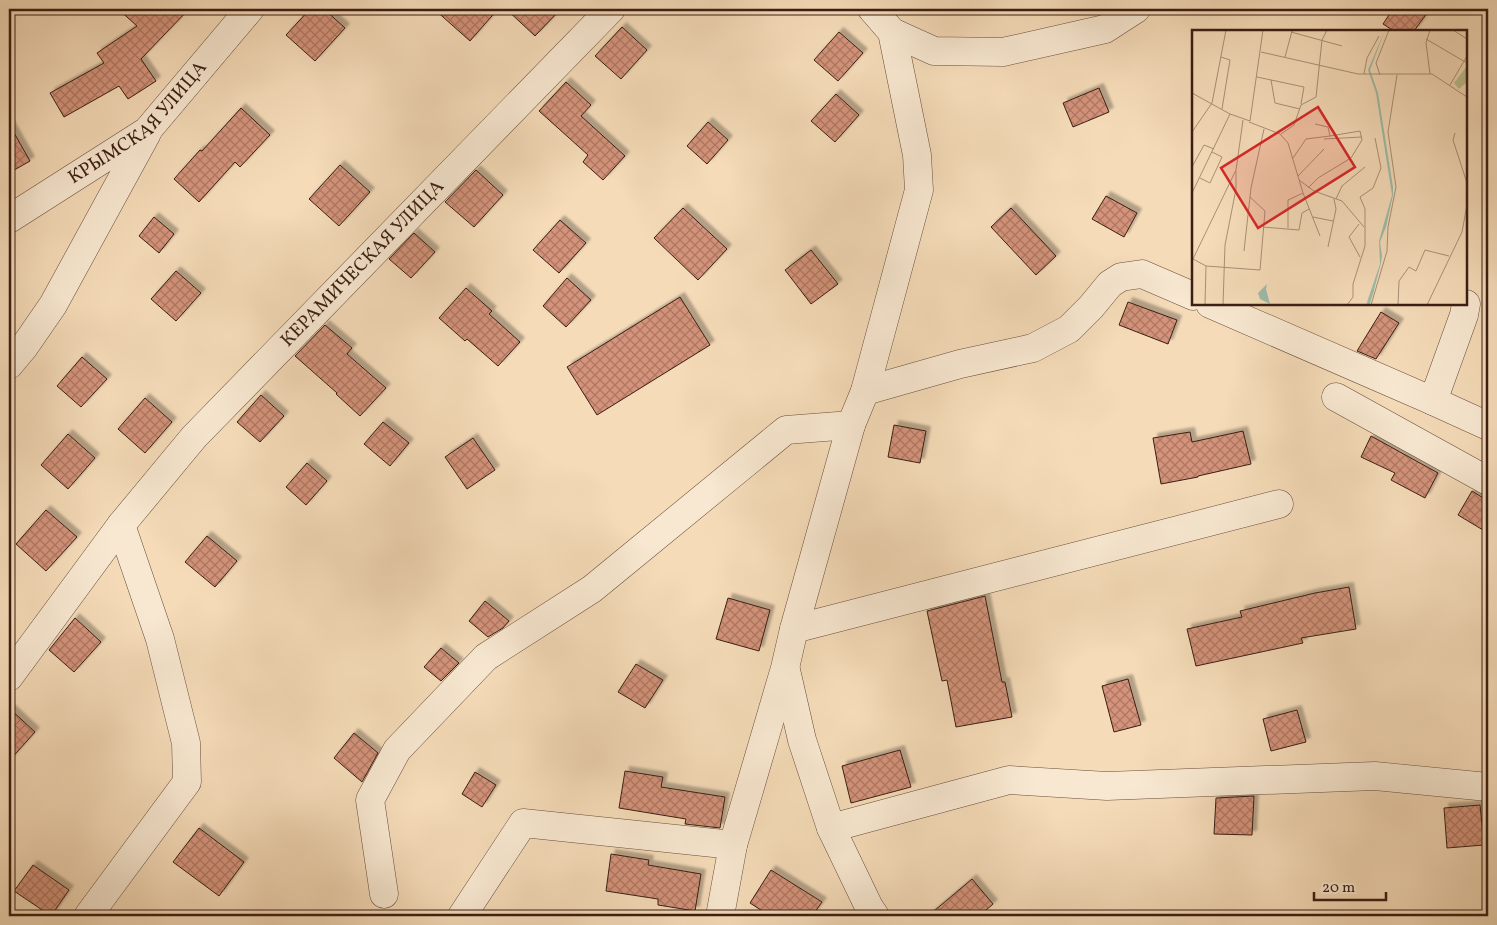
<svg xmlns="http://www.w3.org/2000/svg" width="1497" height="925" font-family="Vollkorn,serif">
<defs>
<pattern id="building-cross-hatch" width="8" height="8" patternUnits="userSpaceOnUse" patternTransform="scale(1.25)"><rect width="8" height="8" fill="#d4937a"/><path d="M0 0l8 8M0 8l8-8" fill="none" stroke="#ad7763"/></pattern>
<filter id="shadow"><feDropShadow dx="4.5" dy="-4.5" stdDeviation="1" flood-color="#0004"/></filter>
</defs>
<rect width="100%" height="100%" fill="#f5dbb8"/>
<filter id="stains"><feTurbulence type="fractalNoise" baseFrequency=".004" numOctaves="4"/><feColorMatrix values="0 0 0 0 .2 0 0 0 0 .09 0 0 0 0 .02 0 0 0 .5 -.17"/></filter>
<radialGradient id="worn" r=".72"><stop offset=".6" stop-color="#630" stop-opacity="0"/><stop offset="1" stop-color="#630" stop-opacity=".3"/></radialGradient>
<path fill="url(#building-cross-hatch)" stroke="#3a1e13" filter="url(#shadow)" d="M 118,9 L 189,9 L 141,59 L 156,81 L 128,99 L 119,86 L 64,117 L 50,93 L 104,63 L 97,53 L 137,26 Z
M 310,9 L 324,9 L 345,28 L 315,61 L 286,35 Z
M 434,9 L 498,9 L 470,41 Z
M 506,9 L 561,9 L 535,36 Z
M 1393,9 L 1430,9 L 1414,31 L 1394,31 L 1383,24 Z
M 622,27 L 647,50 L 621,79 L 595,56 Z
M 839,32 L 863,53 L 838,81 L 814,60 Z
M 566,82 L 591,105 L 581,116 L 625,156 L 603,180 L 583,162 L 588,155 L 539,111 Z
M 1099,88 L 1109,112 L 1073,127 L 1063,103 Z
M 836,94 L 859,115 L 835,142 L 811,121 Z
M 241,108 L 270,135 L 240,167 L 235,162 L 199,202 L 174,179 L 200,150 L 202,151 Z
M 708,122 L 728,140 L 707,164 L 687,146 Z
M 9,124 L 30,161 L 9,173 Z
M 340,165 L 370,192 L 339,226 L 309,199 Z
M 476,170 L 503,195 L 474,227 L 445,202 Z
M 1106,196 L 1137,213 L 1124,237 L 1092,219 Z
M 683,208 L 727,249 L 698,280 L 654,238 Z
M 1011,208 L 1056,256 L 1036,275 L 991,227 Z
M 154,217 L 174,234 L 159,253 L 139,236 Z
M 560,220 L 586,243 L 559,273 L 533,250 Z
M 414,233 L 435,252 L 411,278 L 389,259 Z
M 811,250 L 838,284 L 811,304 L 785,270 Z
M 176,271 L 201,293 L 176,321 L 151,299 Z
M 567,278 L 591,300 L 566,327 L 543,306 Z
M 466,288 L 492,311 L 489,314 L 520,342 L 498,366 L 467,339 L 465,341 L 439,318 Z
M 680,297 L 710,345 L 597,415 L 567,367 Z
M 1128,302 L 1177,320 L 1168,344 L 1119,325 Z
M 1381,312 L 1399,323 L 1376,359 L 1357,351 Z
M 325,325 L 352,348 L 347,354 L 386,388 L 360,416 L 336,394 L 337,393 L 295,356 Z
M 82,357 L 107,379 L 81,407 L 57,386 Z
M 261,395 L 284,416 L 260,442 L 237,422 Z
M 145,398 L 172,422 L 145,453 L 118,429 Z
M 383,422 L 409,443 L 390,466 L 364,444 Z
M 894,425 L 926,431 L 920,463 L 888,457 Z
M 1243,431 L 1251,464 L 1198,476 L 1198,477 L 1161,484 L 1153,438 L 1190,432 L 1192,442 Z
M 68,434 L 95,458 L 68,489 L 41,465 Z
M 1371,436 L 1438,473 L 1425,498 L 1391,480 L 1395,473 L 1361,457 Z
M 473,438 L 495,470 L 467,489 L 445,457 Z
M 307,463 L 327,481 L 306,505 L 286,487 Z
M 1472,491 L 1488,501 L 1488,533 L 1458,515 Z
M 46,510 L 77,537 L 46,571 L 16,544 Z
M 207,536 L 237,561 L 215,587 L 185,562 Z
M 1349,587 L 1356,629 L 1301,638 L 1303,643 L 1196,666 L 1187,629 L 1242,617 L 1240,611 L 1315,593 Z
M 985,596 L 1002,682 L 1005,682 L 1012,717 L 956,727 L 947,680 L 942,681 L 927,611 Z
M 728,598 L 770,610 L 759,651 L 716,639 Z
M 485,601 L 509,621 L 503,628 L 488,637 L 469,621 Z
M 75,618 L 101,642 L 74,672 L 49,650 Z
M 441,648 L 459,663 L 441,681 L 424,667 Z
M 636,664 L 663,680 L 645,708 L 618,692 Z
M 1128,679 L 1141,725 L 1114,732 L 1102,686 Z
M 9,708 L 35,732 L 9,761 Z
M 1297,710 L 1306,742 L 1271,751 L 1263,719 Z
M 354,733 L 378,753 L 362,782 L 334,758 Z
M 900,750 L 911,787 L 851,803 L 842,766 Z
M 625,771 L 663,777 L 661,787 L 725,797 L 720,828 L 685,824 L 686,819 L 619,808 Z
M 475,772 L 496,785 L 482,807 L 462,794 Z
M 1254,796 L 1252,835 L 1214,834 L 1216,798 Z
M 1480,805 L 1484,845 L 1447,848 L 1444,808 Z
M 199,828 L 244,862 L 219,896 L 173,862 Z
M 611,854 L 649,860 L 648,865 L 701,874 L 695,911 L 658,905 L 658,899 L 606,891 Z
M 33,865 L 69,890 L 51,916 L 14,891 Z
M 771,870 L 822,902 L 812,916 L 770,916 L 750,903 Z
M 972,879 L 993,904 L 979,916 L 928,916 Z"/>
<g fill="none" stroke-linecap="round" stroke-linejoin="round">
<defs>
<g id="minor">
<path d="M 892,32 L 934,51 L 1003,52 L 1105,29 L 1136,9"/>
<path id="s1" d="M 9,219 L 147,131 L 250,9"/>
<path d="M 1210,304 L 1433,401"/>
<path d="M 1466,304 L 1464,315 L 1433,401 L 1488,426"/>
<path d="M 9,365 L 24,347 L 53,305 L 147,133"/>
<path d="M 865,391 L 960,364 L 1033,348 L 1069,329 L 1091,307 L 1110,284 L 1121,277 L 1142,274 L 1193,296"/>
<path d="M 1336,397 L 1488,481"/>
<path d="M 794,629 L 1279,504"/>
<path d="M 786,670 L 802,740 L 831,828 L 869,907 L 875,916"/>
<path id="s2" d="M 9,677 L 121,525 L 194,437 L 611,9"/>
<path d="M 831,828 L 1009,780 L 1107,786 L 1375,776 L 1488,787"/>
<path d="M 384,894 L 370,800 L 397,750 L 486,657 L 592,589 L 786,430 L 851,425"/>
<path d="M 88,916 L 187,782 L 186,743 L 160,639 L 121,525"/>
<path d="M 462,916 L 523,823 L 733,845"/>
<path d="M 720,916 L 733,845 L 785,668 L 794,629 L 851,425 L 865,391 L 919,190 L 917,155 L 892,32 L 872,9"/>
</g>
</defs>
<use href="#minor" stroke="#694d3c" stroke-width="29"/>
<use href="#minor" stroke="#f8e8d1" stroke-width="28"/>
</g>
<g text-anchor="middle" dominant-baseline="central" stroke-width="4" stroke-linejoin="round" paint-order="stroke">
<g font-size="19" fill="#3a1e13" stroke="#f8e8d1">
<text stroke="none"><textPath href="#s1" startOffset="162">КРЫМСКАЯ УЛИЦА</textPath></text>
<text stroke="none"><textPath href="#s2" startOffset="545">КЕРАМИЧЕСКАЯ УЛИЦА</textPath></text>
</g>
</g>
<g transform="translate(1192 30)">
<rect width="275" height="275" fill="#f5dbb8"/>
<path d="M 275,36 L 275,52 L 267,59 L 262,53 Z" fill="#bdc08e"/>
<path d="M 193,0 L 178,40 L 186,63 L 201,157 L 201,165 L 194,197 L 188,212 L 190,226 L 189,233 L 182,260 L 174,275 L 188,234 L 187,211 L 200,165 L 184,63 L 176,40 ZM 75,254 L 74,259 L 78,274 L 68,269 L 66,263 Z" fill="#9dbcaa"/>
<path fill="none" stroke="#9dbcaa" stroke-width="2.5" d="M 176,275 L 181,260"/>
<path fill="none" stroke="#aa8f76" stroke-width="1" d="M 238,0 L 234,13 L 238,44M 261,0 L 275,9M 99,2 L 150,16M 234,9 L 275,33M 69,22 L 166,44 L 240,44 L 275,67M 29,27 L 38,30 L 30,79M 93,27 L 100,1M 172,44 L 175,28 L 187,6M 188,45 L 184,33 L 197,0M 65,47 L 112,57 L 109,74M 79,50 L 83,73 L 108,79M 258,55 L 275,26M 0,63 L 38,84 L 58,91 L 71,0M 57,92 L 88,104 L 96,113 L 111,163 L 128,206M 0,102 L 20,73 L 34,0M 263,103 L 261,110 L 275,153M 89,104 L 102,95 L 109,75 L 124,67 L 130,10 L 135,0M 132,109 L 170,107M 101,128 L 114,109 L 138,106M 0,137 L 12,115 L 22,119M 106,146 L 132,119M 8,148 L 18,153 L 30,127 L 20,122M 107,150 L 122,161 L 150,171 L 172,197M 116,158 L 126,148 L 159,128 L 170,110 L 168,101 L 138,106 L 136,97 L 123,94M 0,163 L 38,84M 144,169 L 150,156 L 173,137M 121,187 L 141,191M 167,194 L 157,207 L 168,227M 71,197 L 107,200 L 110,183 L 117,179M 96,198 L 96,170 L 111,163M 136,217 L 144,179 L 142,169M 52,221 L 59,158 L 72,99M 1,229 L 14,236 L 68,240 L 73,181 L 58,167M 0,231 L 44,140 L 51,90M 13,275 L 14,236M 31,275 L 33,215 L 44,159 L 44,141M 155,275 L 161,267 L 161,254 L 173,216 L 173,179 L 168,167 L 181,158 L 189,138 L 183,108M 179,275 L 195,221 L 196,197 L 204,157 L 196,102 L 205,45M 206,275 L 207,251 L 217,237 L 224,241 L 233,220 L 257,226M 235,275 L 270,202 L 275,175"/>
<path fill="#d62828" fill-opacity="0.15" stroke="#d62828" stroke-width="2.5" d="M 126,77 L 163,137 L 66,198 L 29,138 Z"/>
<rect width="275" height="275" fill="none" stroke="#3a1e13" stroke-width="2.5"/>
</g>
<rect width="1497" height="925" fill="none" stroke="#f5dbb8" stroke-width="30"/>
<rect x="10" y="10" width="1477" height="905" fill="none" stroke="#3a1e13" stroke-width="2.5"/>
<rect x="15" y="15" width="1467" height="895" fill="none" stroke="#3a1e13"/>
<path d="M1314 892v8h72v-8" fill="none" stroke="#3a1e13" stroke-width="2.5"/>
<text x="1322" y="892" font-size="15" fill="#3a1e13" stroke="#f8e8d1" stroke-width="4" paint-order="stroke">20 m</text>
<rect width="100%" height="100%" filter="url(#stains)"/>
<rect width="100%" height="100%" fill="url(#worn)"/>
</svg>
